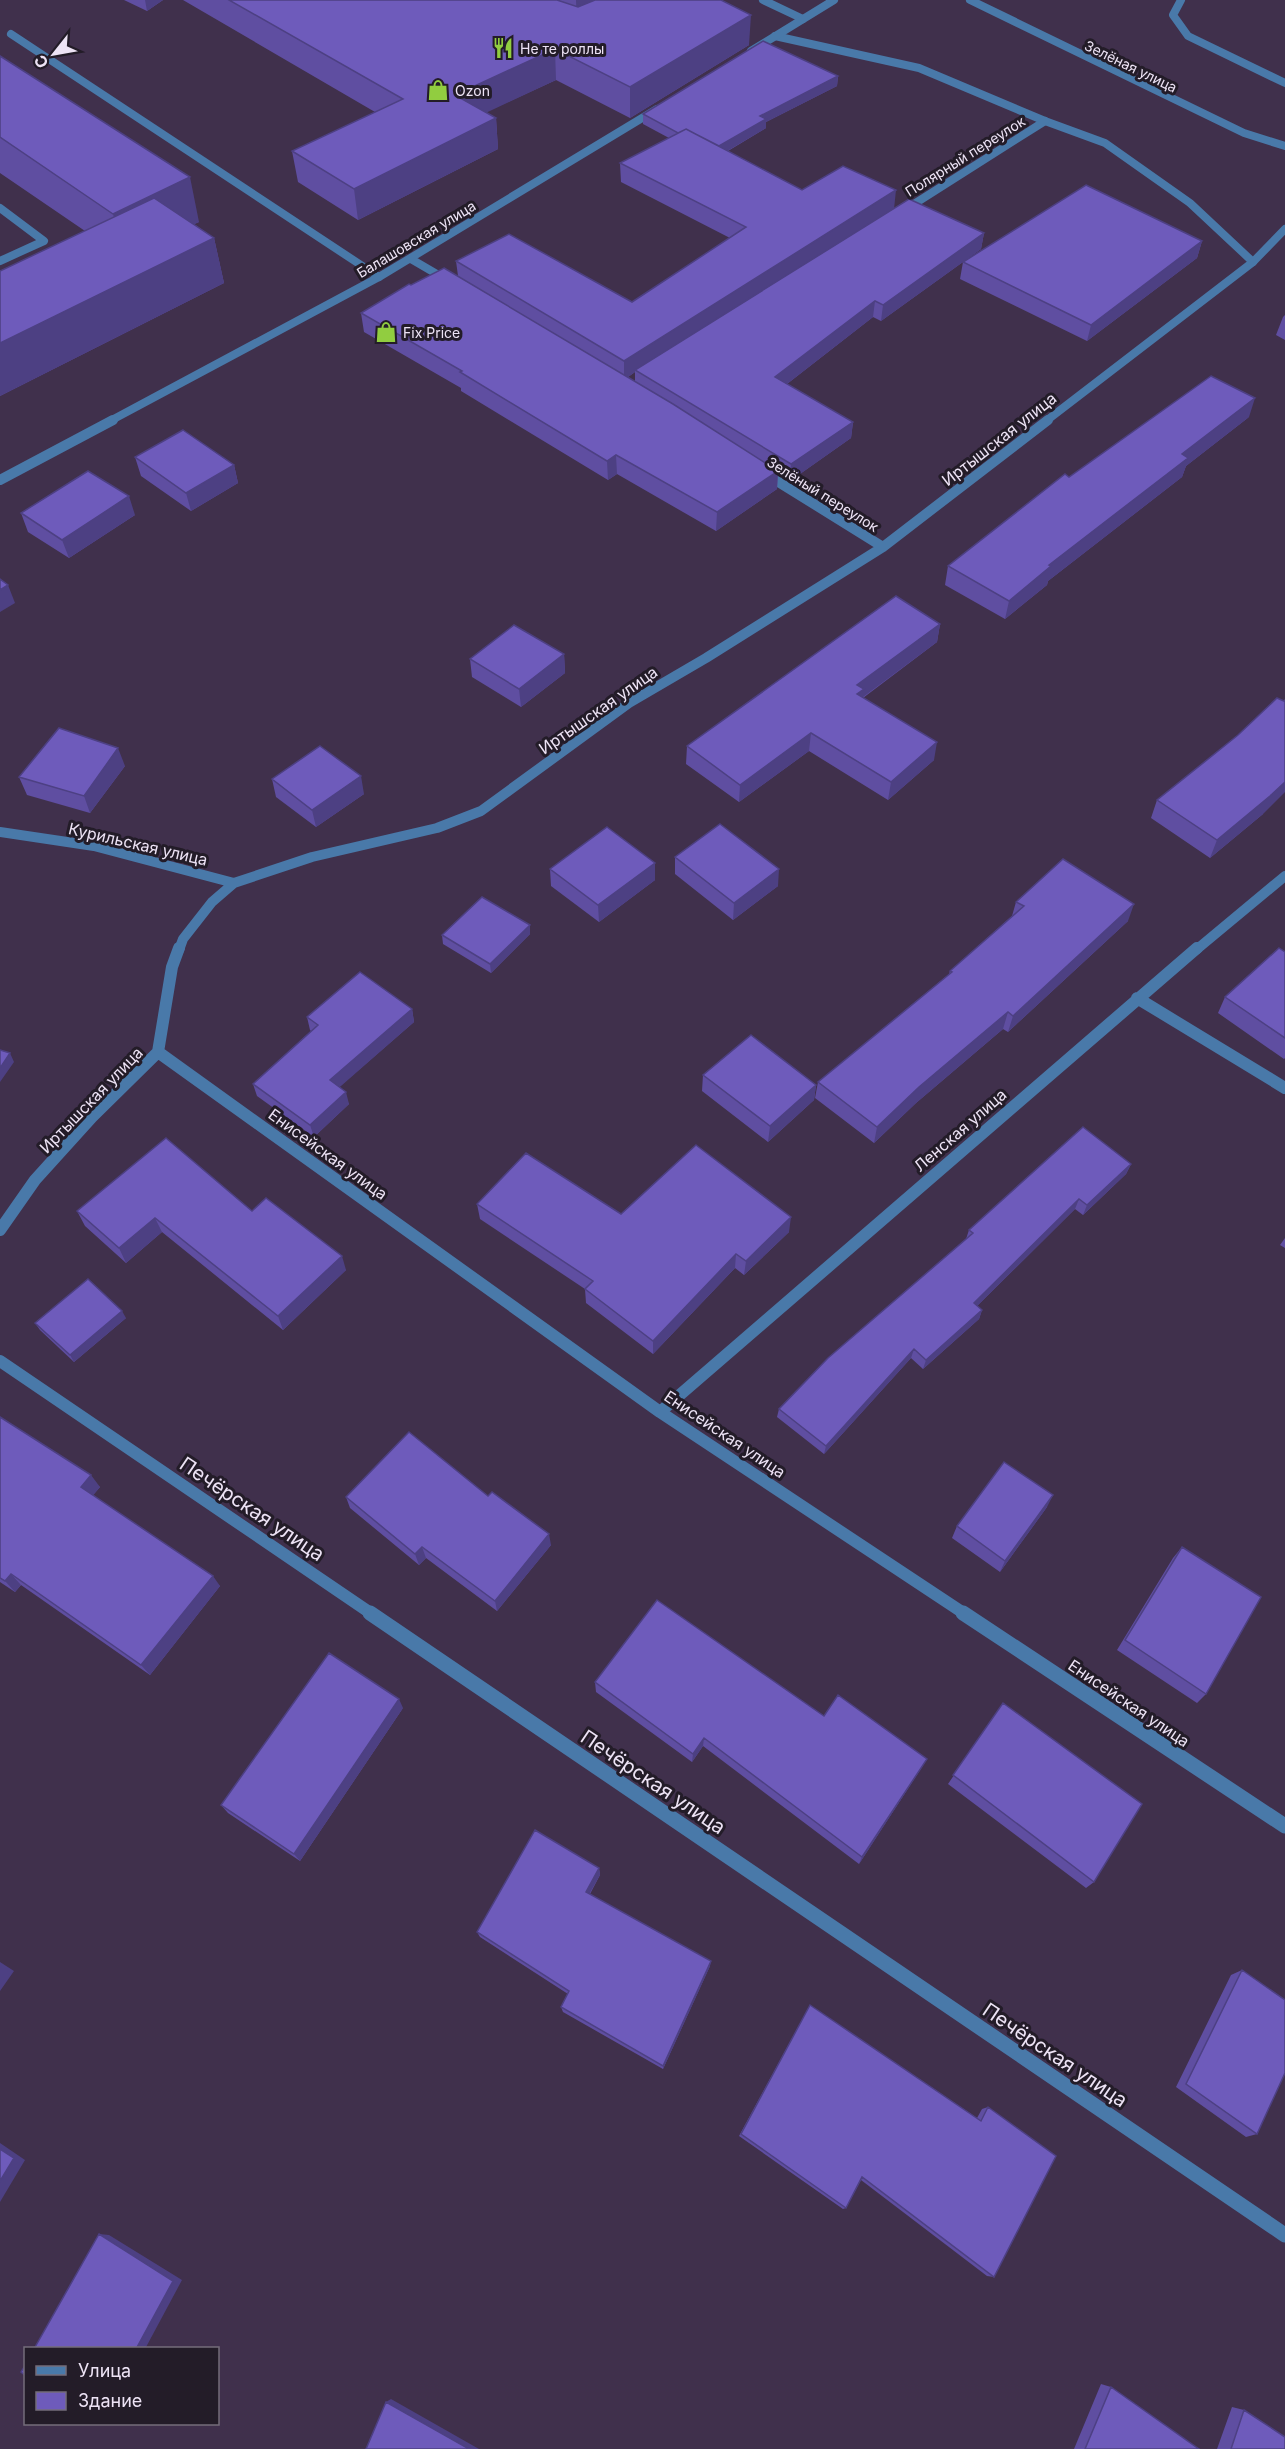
<svg xmlns="http://www.w3.org/2000/svg" width="1285" height="2449" font-family="Inter,sans-serif">
<rect width="100%" height="100%" fill="#40304c"/>
<g fill="none" stroke-linecap="round" stroke-linejoin="round">
<path stroke="#4979a9" stroke-width="8" d="M 763,0 L 803,19
M 1181,0 L 1173,15 L 1188,36 L 1285,83
M 11,34 L 379,277
M 775,36 L 919,68 L 1045,121 L 1105,143 L 1190,203 L 1253,262
M 0,208 L 44,241 L 0,261"/>
<path stroke="#4979a9" stroke-width="8" d="M 970,0 L 1244,133 L 1285,146
M 751,51 L 834,0
M 903,211 L 1045,121
M 411,259 L 447,280
M 110,421 L 379,277 L 657,109
M 1046,421 L 1253,262 L 1285,229"/>
<path stroke="#4979a9" stroke-width="10" d="M 764,473 L 883,547
M 0,480 L 113,420
M 0,832 L 94,846 L 234,883
M 179,950 L 183,939 L 212,902 L 234,883 L 312,857 L 437,828 L 481,811 L 629,703 L 706,658 L 883,547 L 1048,420
M 1196,950 L 1285,876"/>
<path stroke="#4979a9" stroke-width="12" d="M 1137,998 L 1285,1088
M 158,1052 L 660,1412 L 965,1614
M 0,1230 L 35,1180 L 92,1117 L 158,1052 L 172,967 L 179,948
M 0,1361 L 372,1614
M 660,1412 L 1197,948"/>
<path stroke="#4979a9" stroke-width="15" d="M 370,1613 L 1285,2235
M 963,1613 L 1285,1826"/>
</g>
<path fill="#5f4ea1" fill-rule="evenodd" d="M 124,0 L 163,0 L 147,11 Z
M 183,0 L 721,0 L 749,45 L 630,118 L 556,80 L 486,112 L 496,118 L 498,149 L 358,220 L 298,182 L 292,151 L 375,112 Z
M 0,56 L 199,222 L 194,224 L 214,238 L 224,283 L 0,396 L 0,271 L 85,231 L 0,173 Z
M 838,76 L 837,86 L 766,122 L 766,128 L 728,151 L 802,190 L 894,208 L 984,233 L 981,249 L 881,321 L 873,317 L 787,384 L 853,422 L 851,438 L 790,481 L 778,473 L 777,489 L 716,531 L 617,474 L 608,480 L 461,391 L 461,388 L 364,332 L 361,313 L 411,285 L 458,276 L 456,261 L 632,302 L 730,238 L 621,182 L 620,163 L 669,138 L 643,124 L 643,114 ZM 635,372 L 635,382 L 628,377 Z
M 1202,241 L 1197,258 L 1087,341 L 960,279 L 963,262 Z
M 1285,315 L 1285,340 L 1276,335 L 1283,317 Z
M 1249,417 L 1186,466 L 1182,477 L 1048,581 L 1047,585 L 1005,619 L 945,585 L 948,566 L 1069,477 Z
M 135,457 L 234,465 L 238,483 L 191,511 L 141,476 Z
M 21,513 L 135,515 L 69,558 L 28,532 Z
M 940,624 L 937,642 L 863,698 L 934,760 L 888,800 L 809,751 L 739,802 L 686,764 L 687,746 Z
M 564,654 L 565,673 L 521,707 L 472,677 L 470,659 Z
M 125,766 L 90,813 L 27,795 L 19,777 Z
M 272,779 L 364,794 L 316,827 L 276,797 Z
M 1157,800 L 1263,814 L 1210,858 L 1151,818 Z
M 675,857 L 778,886 L 733,920 L 675,874 Z
M 655,863 L 655,880 L 599,922 L 551,886 L 550,869 Z
M 1016,902 L 1128,921 L 1008,1032 L 1003,1029 L 916,1103 L 874,1143 L 815,1098 L 818,1082 L 949,974 L 950,971 L 1012,916 Z
M 530,925 L 530,934 L 491,973 L 443,944 L 442,935 Z
M 1285,952 L 1285,1058 L 1284,1059 L 1218,1013 L 1225,997 Z
M 412,1009 L 414,1022 L 339,1087 L 349,1104 L 314,1137 L 257,1096 L 253,1084 L 311,1031 L 310,1030 L 307,1017 Z
M 703,1075 L 816,1085 L 814,1100 L 768,1142 L 702,1091 Z
M 1131,1164 L 1126,1174 L 1083,1215 L 1075,1209 L 977,1306 L 982,1310 L 979,1319 L 923,1369 L 911,1358 L 824,1454 L 777,1417 L 779,1409 L 966,1239 L 969,1230 Z
M 477,1204 L 621,1214 L 789,1232 L 744,1275 L 735,1268 L 653,1354 L 586,1303 L 585,1289 L 480,1219 Z
M 77,1211 L 252,1211 L 346,1270 L 283,1330 L 162,1232 L 126,1263 L 85,1226 Z
M 1285,1238 L 1285,1248 L 1280,1245 Z
M 126,1318 L 74,1362 L 40,1330 L 35,1323 Z
M 0,1417 L 100,1487 L 93,1495 L 220,1586 L 150,1675 L 21,1585 L 15,1592 L 0,1582 Z
M 488,1496 L 551,1545 L 497,1611 L 426,1558 L 419,1565 L 350,1508 L 346,1497 Z
M 1047,1507 L 1000,1572 L 952,1538 L 957,1526 Z
M 1182,1547 L 1206,1694 L 1197,1703 L 1117,1650 L 1173,1558 Z
M 595,1682 L 824,1716 L 922,1767 L 859,1864 L 703,1746 L 692,1762 L 596,1692 Z
M 1003,1703 L 1094,1882 L 1086,1888 L 948,1784 Z
M 403,1708 L 300,1861 L 228,1813 L 221,1805 Z
M 599,1868 L 600,1875 L 590,1894 L 710,1966 L 663,2069 L 563,2012 L 561,2007 L 568,1994 L 480,1937 L 477,1932 Z
M 1242,1970 L 1257,2134 L 1246,2137 L 1176,2087 L 1231,1975 Z
M 810,2005 L 977,2118 L 982,2109 L 988,2107 L 994,2277 L 987,2276 L 861,2180 L 846,2208 L 843,2209 L 739,2136 Z
M 1101,2384 L 1111,2387 L 1199,2449 L 1074,2449 Z
M 1232,2407 L 1244,2410 L 1285,2449 L 1217,2449 Z"/>
<path fill="#4d4083" d="M 145,0 L 163,0 L 147,11 Z
M 576,0 L 635,0 L 577,26 Z
M 751,15 L 749,45 L 630,118 L 630,87 Z
M 555,49 L 556,80 L 458,126 L 455,95 Z
M 838,76 L 837,86 L 766,122 L 766,128 L 712,160 L 713,150 L 760,116 Z
M 496,118 L 498,149 L 358,220 L 354,189 Z
M 190,177 L 199,222 L 125,258 L 113,214 Z
M 896,190 L 894,209 L 635,370 L 635,372 L 624,380 L 624,361 Z
M 984,233 L 981,249 L 881,321 L 883,305 Z
M 214,238 L 224,283 L 0,396 L 0,343 Z
M 1202,241 L 1197,258 L 1087,341 L 1091,325 Z
M 875,301 L 873,317 L 774,394 L 775,377 Z
M 1255,398 L 1249,417 L 1186,466 L 1182,477 L 1048,581 L 1047,585 L 1005,619 L 1009,601 L 1049,565 L 1182,454 Z
M 853,422 L 851,438 L 790,481 L 791,464 Z
M 616,455 L 617,474 L 608,480 L 607,461 Z
M 234,465 L 238,483 L 191,511 L 186,493 Z
M 778,471 L 777,489 L 716,531 L 717,512 Z
M 129,496 L 135,515 L 69,558 L 62,540 Z
M 8,585 L 15,603 L 0,612 L 0,590 Z
M 940,624 L 937,642 L 863,697 L 854,712 L 857,685 Z
M 564,654 L 565,673 L 521,707 L 519,689 Z
M 811,733 L 809,751 L 739,802 L 740,785 Z
M 937,742 L 934,760 L 888,800 L 891,782 Z
M 118,748 L 125,766 L 90,813 L 84,796 Z
M 361,776 L 364,794 L 316,827 L 312,810 Z
M 1285,782 L 1285,792 L 1263,814 L 1210,858 L 1217,840 Z
M 655,863 L 655,880 L 599,922 L 598,905 Z
M 779,869 L 778,886 L 733,920 L 734,903 Z
M 1134,904 L 1128,921 L 1008,1032 L 1013,1016 Z
M 530,925 L 530,934 L 491,973 L 490,964 Z
M 412,1009 L 414,1022 L 333,1093 L 330,1080 Z
M 1008,1012 L 1003,1029 L 916,1103 L 874,1143 L 877,1127 L 919,1087 Z
M 10,1053 L 14,1062 L 0,1082 L 0,1068 Z
M 816,1085 L 814,1100 L 768,1142 L 770,1126 Z
M 346,1092 L 349,1104 L 314,1137 L 310,1125 Z
M 1131,1164 L 1126,1174 L 1083,1215 L 1087,1205 Z
M 1079,1199 L 1075,1209 L 971,1312 L 974,1303 Z
M 791,1217 L 789,1232 L 744,1275 L 746,1261 Z
M 155,1218 L 162,1232 L 126,1263 L 119,1248 Z
M 736,1254 L 735,1268 L 653,1354 L 653,1341 Z
M 342,1256 L 346,1270 L 283,1330 L 278,1316 Z
M 982,1310 L 979,1319 L 923,1369 L 926,1360 Z
M 122,1311 L 126,1318 L 74,1362 L 70,1355 Z
M 914,1349 L 911,1358 L 824,1454 L 826,1446 Z
M 91,1475 L 100,1487 L 90,1499 L 81,1487 Z
M 1053,1495 L 1047,1507 L 1000,1572 L 1005,1561 Z
M 549,1534 L 551,1545 L 497,1611 L 495,1601 Z
M 422,1547 L 426,1558 L 419,1565 L 415,1554 Z
M 11,1574 L 21,1585 L 15,1592 L 5,1581 Z
M 213,1576 L 220,1586 L 150,1675 L 141,1665 Z
M 399,1699 L 403,1708 L 300,1861 L 294,1854 Z
M 704,1738 L 703,1746 L 692,1762 L 693,1754 Z
M 927,1759 L 922,1767 L 859,1864 L 862,1857 Z
M 599,1868 L 600,1875 L 587,1898 L 586,1892 Z
M 711,1961 L 710,1966 L 663,2069 L 663,2066 Z
M 0,1962 L 14,1971 L 0,1991 Z
M 0,2143 L 25,2160 L 0,2202 Z
M 99,2234 L 109,2235 L 182,2280 L 145,2349 L 136,2349 Z
M 391,2399 L 479,2449 L 469,2449 L 386,2402 Z"/>
<path fill="#6e5bbb" stroke="#4d4083" stroke-width="1.5" d="M 229,0 L 557,0 L 578,7 L 595,0 L 721,0 L 751,15 L 630,87 L 555,49 L 455,95 L 496,118 L 354,189 L 292,151 L 403,99 Z
M 763,41 L 838,76 L 760,116 L 766,119 L 719,146 L 686,129 L 678,133 L 643,114 Z
M 0,56 L 190,177 L 113,214 L 0,137 Z
M 686,129 L 802,190 L 843,166 L 896,190 L 624,361 L 456,261 L 509,234 L 632,302 L 746,227 L 620,163 Z
M 1086,185 L 1202,241 L 1091,325 L 963,262 Z
M 154,198 L 214,238 L 0,343 L 0,271 Z
M 909,199 L 984,233 L 883,305 L 875,301 L 775,377 L 853,422 L 791,464 L 635,370 Z
M 444,268 L 673,404 L 778,471 L 717,512 L 616,455 L 607,461 L 460,372 L 462,371 L 361,313 L 409,284 L 411,285 Z
M 1211,376 L 1255,398 L 1182,454 L 1188,458 L 1049,565 L 1051,566 L 1009,601 L 948,566 L 1065,474 L 1069,477 Z
M 183,430 L 234,465 L 186,493 L 135,457 Z
M 88,471 L 129,496 L 62,540 L 21,513 Z
M 0,579 L 8,585 L 0,590 Z
M 896,596 L 940,624 L 857,685 L 864,689 L 857,694 L 937,742 L 891,782 L 811,733 L 740,785 L 687,746 Z
M 514,625 L 564,654 L 519,689 L 470,659 Z
M 1277,698 L 1284,701 L 1285,700 L 1285,782 L 1270,796 L 1217,840 L 1157,800 L 1238,735 Z
M 59,728 L 118,748 L 84,796 L 19,777 Z
M 320,746 L 361,776 L 312,810 L 272,779 Z
M 720,824 L 779,869 L 734,903 L 675,857 Z
M 607,827 L 655,863 L 598,905 L 550,869 Z
M 1063,859 L 1134,904 L 1013,1016 L 1008,1012 L 919,1087 L 877,1127 L 818,1082 L 952,972 L 950,971 L 1024,906 L 1016,902 Z
M 482,897 L 530,925 L 490,964 L 442,935 Z
M 1279,948 L 1285,952 L 1285,1038 L 1225,997 Z
M 360,972 L 412,1009 L 330,1080 L 346,1092 L 310,1125 L 253,1084 L 318,1025 L 307,1017 Z
M 751,1035 L 816,1085 L 770,1126 L 703,1075 Z
M 0,1050 L 10,1053 L 0,1068 Z
M 1083,1127 L 1131,1164 L 1087,1205 L 1079,1199 L 974,1303 L 982,1310 L 926,1360 L 914,1349 L 826,1446 L 779,1409 L 828,1358 L 973,1233 L 969,1230 Z
M 166,1138 L 252,1211 L 266,1198 L 342,1256 L 278,1316 L 155,1218 L 119,1248 L 77,1211 Z
M 696,1145 L 791,1217 L 746,1261 L 736,1254 L 653,1341 L 585,1289 L 593,1281 L 477,1204 L 526,1153 L 621,1214 Z
M 88,1279 L 122,1311 L 70,1355 L 35,1323 Z
M 0,1417 L 91,1475 L 81,1487 L 213,1576 L 141,1665 L 11,1574 L 5,1581 L 0,1578 Z
M 409,1432 L 488,1496 L 492,1492 L 549,1534 L 495,1601 L 422,1547 L 415,1554 L 346,1497 Z
M 1004,1462 L 1053,1495 L 1005,1561 L 957,1526 Z
M 1182,1547 L 1261,1597 L 1206,1694 L 1125,1640 Z
M 657,1600 L 824,1716 L 838,1695 L 927,1759 L 862,1857 L 704,1738 L 693,1754 L 595,1682 Z
M 329,1653 L 399,1699 L 294,1854 L 221,1805 Z
M 1003,1703 L 1142,1804 L 1094,1882 L 953,1775 Z
M 535,1830 L 599,1868 L 586,1892 L 711,1961 L 663,2066 L 561,2007 L 569,1991 L 477,1932 Z
M 1242,1970 L 1285,2000 L 1285,2073 L 1257,2134 L 1186,2084 Z
M 810,2005 L 981,2121 L 988,2107 L 1056,2156 L 994,2277 L 862,2177 L 846,2208 L 741,2134 Z
M 0,2149 L 14,2158 L 0,2181 Z
M 99,2234 L 173,2281 L 136,2349 L 34,2349 Z
M 26,2364 L 26,2376 L 21,2372 Z
M 1111,2387 L 1199,2449 L 1085,2449 Z
M 386,2402 L 469,2449 L 366,2449 Z
M 1244,2410 L 1285,2437 L 1285,2449 L 1231,2449 Z"/>
<defs>
<symbol id="restaurant-bare" viewBox="-9 -9 18 18"><path d="M-5-6h1v4h1v-4h1v4h1v-4h1v5L-1.5 .5V6h-2V.5L-5-1ZM5-6V6H3V1.5H1.5Q1.5-4 5-6Z" fill="#91cd40" stroke="#231c28" stroke-width="2.5" paint-order="stroke"/></symbol>
<symbol id="shop-bare" viewBox="-9 -9 18 18"><path d="M-5-2.5h2.3a2.7 3.5 0 0 1 5.4 0H5L5.5 6h-11ZM-1.5-2.5h3a1.5 2.3 0 0 0-3 0Z" fill="#91cd40" stroke="#231c28" stroke-width="2.5" paint-order="stroke"/></symbol>
</defs>
<g fill-rule="evenodd">
<use href="#restaurant-bare" x="488" y="33" width="30" height="30"/>
<use href="#shop-bare" x="423" y="75" width="30" height="30"/>
<use href="#shop-bare" x="371" y="317" width="30" height="30"/>
</g>
<g text-anchor="middle" dominant-baseline="central" stroke-width="6" stroke-linejoin="round" paint-order="stroke">
<g font-size="14" fill="#ede3f5" stroke="#231c28" text-anchor="start">
<text x="520" y="48">Не те роллы</text>
<text x="455" y="90">Ozon</text>
<text x="403" y="332">Fix Price</text>
</g>
<g font-size="14" fill="#ede3f5" stroke="#231c28">
<text transform="translate(1131 66) rotate(26)">Зелёная улица</text>
<text transform="translate(965 156) rotate(-32)">Полярный переулок</text>
<text transform="translate(416 239) rotate(-31)">Балашовская улица</text>
<text transform="translate(823 494) rotate(32)">Зелёный переулок</text>
</g>
<g font-size="16" fill="#ede3f5" stroke="#231c28">
<text transform="translate(999 439) rotate(-38)">Иртышская улица</text>
<text transform="translate(598 710) rotate(-35)">Иртышская улица</text>
<text transform="translate(138 844) rotate(13)">Курильская улица</text>
<text transform="translate(91 1100) rotate(-46)">Иртышская улица</text>
<text transform="translate(960 1130) rotate(-41)">Ленская улица</text>
<text transform="translate(328 1154) rotate(36)">Енисейская улица</text>
<text transform="translate(725 1434) rotate(34)">Енисейская улица</text>
<text transform="translate(1129 1703) rotate(34)">Енисейская улица</text>
</g>
<g font-size="20" fill="#ede3f5" stroke="#231c28">
<text transform="translate(252 1509) rotate(34)">Печёрская улица</text>
<text transform="translate(653 1782) rotate(34)">Печёрская улица</text>
<text transform="translate(1055 2055) rotate(34)">Печёрская улица</text>
</g>
</g>
<rect x="24" y="2347" width="195" height="78" fill="#231c28" stroke="#746c7a" stroke-width="1.5"/>
<rect x="36" y="2366" width="30" height="9" fill="#4979a9" stroke="#746c7a" stroke-width="1.5"/>
<text x="78" y="2377" font-size="18" fill="#ede3f5">Улица</text>
<rect x="36" y="2392" width="30" height="18" fill="#6e5bbb" stroke="#746c7a" stroke-width="1.5"/>
<text x="78" y="2407" font-size="18" fill="#ede3f5">Здание</text>
<g transform="translate(54 54) rotate(239)" stroke="#231c28" stroke-width="4.5" paint-order="stroke">
<path d="M0-4.5L10 22L0 15L-10 22Z" fill="#ede3f5"/>
<text y="-9" font-size="16" font-weight="bold" text-anchor="middle" fill="#ede3f5">С</text>
</g>
</svg>
